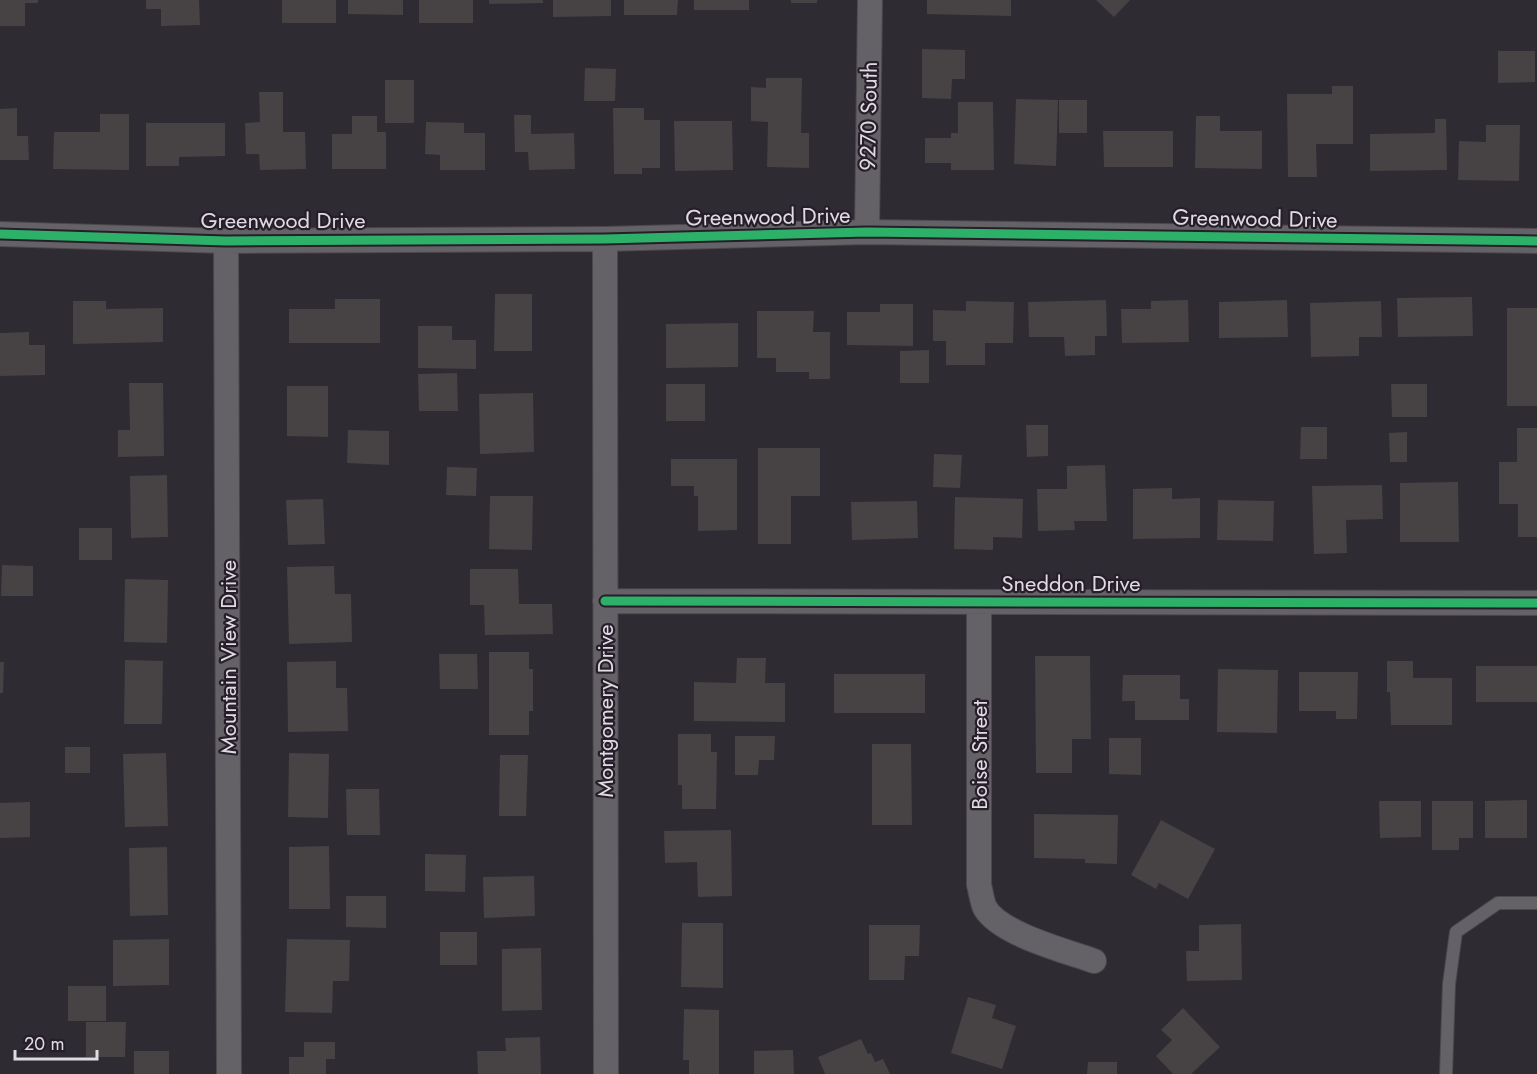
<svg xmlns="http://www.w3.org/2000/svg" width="1537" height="1074" font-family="Jost,sans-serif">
<rect width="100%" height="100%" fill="#2f2b32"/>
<path fill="#474244" d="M 0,0 L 38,0 L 38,3 L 25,3 L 25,26 L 0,26 Z
M 146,0 L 199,0 L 200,25 L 161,26 L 161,9 L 146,9 Z
M 282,0 L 336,0 L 336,23 L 282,23 Z
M 348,0 L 403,0 L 403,15 L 348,14 Z
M 419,0 L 473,0 L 473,23 L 419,23 Z
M 489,0 L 543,0 L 543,3 L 489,4 Z
M 553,0 L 611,0 L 611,16 L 553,17 Z
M 624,0 L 678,0 L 677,15 L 624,15 Z
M 694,0 L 749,0 L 749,10 L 694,10 Z
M 791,0 L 817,0 L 817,3 L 791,3 Z
M 927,0 L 1011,0 L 1011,16 L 927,14 Z
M 1096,0 L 1130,0 L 1114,17 Z
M 922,49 L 965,50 L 965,79 L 952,79 L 951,99 L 922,98 Z
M 1498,51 L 1535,51 L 1535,82 L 1498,83 Z
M 585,68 L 616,69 L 615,101 L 584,101 Z
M 766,78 L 802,78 L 801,133 L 809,133 L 809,168 L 767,167 L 768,122 L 751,121 L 751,87 L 766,88 Z
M 385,80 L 414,80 L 414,123 L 385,123 Z
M 1332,86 L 1353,86 L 1353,144 L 1316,144 L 1317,177 L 1288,177 L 1287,94 L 1332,94 Z
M 259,92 L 283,92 L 283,132 L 305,132 L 306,169 L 260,170 L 259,154 L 246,154 L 245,123 L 260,122 Z
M 1016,99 L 1058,100 L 1056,166 L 1014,164 Z
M 1059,100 L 1087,100 L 1087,133 L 1059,133 Z
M 958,102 L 993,102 L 994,170 L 951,170 L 951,163 L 925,163 L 925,138 L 951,138 L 951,133 L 958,133 Z
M 17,108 L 17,136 L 28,136 L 29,160 L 0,160 L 0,109 Z
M 613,108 L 644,108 L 644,120 L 660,120 L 660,168 L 642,168 L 642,174 L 614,174 Z
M 100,114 L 129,114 L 129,170 L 53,169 L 54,132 L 100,132 Z
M 514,115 L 531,115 L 531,134 L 574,133 L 575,169 L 529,170 L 528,152 L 515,152 Z
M 352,116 L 377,116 L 377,132 L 386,132 L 386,169 L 332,169 L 332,134 L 352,134 Z
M 1196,116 L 1220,116 L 1220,131 L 1262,131 L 1262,169 L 1195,168 Z
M 1435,119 L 1446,119 L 1447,170 L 1370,171 L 1370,134 L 1435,133 Z
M 674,121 L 732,121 L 733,170 L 675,171 Z
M 426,122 L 464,123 L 464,133 L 485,133 L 485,170 L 440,170 L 440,155 L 425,154 Z
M 146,123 L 225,123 L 225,156 L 179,157 L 179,166 L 146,166 Z
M 1486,125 L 1520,125 L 1519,181 L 1458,180 L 1459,141 L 1486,142 Z
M 1103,131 L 1173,131 L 1173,167 L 1104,167 Z
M 495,294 L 532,294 L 532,351 L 494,351 Z
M 1472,297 L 1473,336 L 1398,337 L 1397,298 Z
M 335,299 L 380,299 L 380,343 L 289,343 L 289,309 L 335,309 Z
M 1106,300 L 1107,336 L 1095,336 L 1095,355 L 1065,356 L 1064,337 L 1029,337 L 1028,302 Z
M 1188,300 L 1189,342 L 1122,343 L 1121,309 L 1151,309 L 1151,301 Z
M 1287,300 L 1288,337 L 1219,338 L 1219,302 Z
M 73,301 L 106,301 L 106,309 L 163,308 L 163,342 L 73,344 Z
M 966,301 L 1014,302 L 1013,343 L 985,343 L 985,365 L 946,365 L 946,341 L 933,341 L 933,310 L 966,311 Z
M 1381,301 L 1382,337 L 1359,337 L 1359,356 L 1311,357 L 1310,303 Z
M 880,304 L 913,304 L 913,346 L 847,345 L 847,312 L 880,312 Z
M 1507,308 L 1537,308 L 1537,406 L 1507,406 Z
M 757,311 L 814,311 L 813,332 L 830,332 L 830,379 L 809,379 L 809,372 L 776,372 L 776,358 L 757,358 Z
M 738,323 L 738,367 L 666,368 L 666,324 Z
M 418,326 L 452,326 L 452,340 L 476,340 L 476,369 L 418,368 Z
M 29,332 L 29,345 L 45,345 L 45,375 L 0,376 L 0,333 Z
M 929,350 L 929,383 L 900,383 L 900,351 Z
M 457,373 L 458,411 L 419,411 L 418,374 Z
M 129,383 L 163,383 L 164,456 L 118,457 L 118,430 L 130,430 Z
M 666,384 L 705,384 L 705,421 L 666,421 Z
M 1391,384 L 1427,384 L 1427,417 L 1392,417 Z
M 287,386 L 328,386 L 328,437 L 287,436 Z
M 533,393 L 534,452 L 480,454 L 479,394 Z
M 1026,425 L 1048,425 L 1048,456 L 1027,457 Z
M 1301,427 L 1327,427 L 1327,459 L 1300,459 Z
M 1517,428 L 1537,428 L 1537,537 L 1518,537 L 1518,504 L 1499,504 L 1499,462 L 1517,462 Z
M 348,430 L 389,431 L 389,465 L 347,463 Z
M 1407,432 L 1407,462 L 1390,462 L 1389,433 Z
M 758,448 L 820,448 L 820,496 L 791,496 L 791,544 L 758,544 Z
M 934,454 L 962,455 L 960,488 L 933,487 Z
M 671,459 L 737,459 L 737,530 L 698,531 L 698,496 L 694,496 L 694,486 L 671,486 Z
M 1105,465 L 1107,521 L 1074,521 L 1075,530 L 1038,531 L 1037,489 L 1067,489 L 1067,466 Z
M 447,467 L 477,468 L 476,496 L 446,495 Z
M 167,475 L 168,537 L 131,538 L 130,476 Z
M 1458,482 L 1459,542 L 1400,542 L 1400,483 Z
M 1382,485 L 1383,519 L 1346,520 L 1347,553 L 1314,554 L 1312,486 Z
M 1172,488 L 1172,499 L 1200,498 L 1200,538 L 1133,539 L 1133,489 Z
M 490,496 L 533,496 L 532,550 L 489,549 Z
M 955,497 L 1023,499 L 1022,538 L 993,537 L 993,550 L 954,549 Z
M 323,499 L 325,544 L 288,545 L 286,500 Z
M 1218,500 L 1274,501 L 1273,541 L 1217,540 Z
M 917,501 L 918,538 L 852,540 L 851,502 Z
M 79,528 L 112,528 L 112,560 L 79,560 Z
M 2,565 L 33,566 L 33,596 L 1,596 Z
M 334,566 L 335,594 L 351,594 L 352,642 L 289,644 L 287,567 Z
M 470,569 L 518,569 L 519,604 L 552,604 L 553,634 L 485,635 L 484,605 L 470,605 Z
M 125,579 L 168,580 L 167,643 L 124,642 Z
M 489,652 L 529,652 L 529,669 L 533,669 L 533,711 L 529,711 L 529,735 L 489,735 Z
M 439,654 L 477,654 L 478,689 L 440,689 Z
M 1035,656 L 1090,656 L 1091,739 L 1072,739 L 1072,773 L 1036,773 Z
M 737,658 L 766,658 L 765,683 L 785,683 L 785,722 L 694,721 L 694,682 L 736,683 Z
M 125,660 L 163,661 L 162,724 L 124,724 Z
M 336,661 L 336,688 L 347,688 L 348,731 L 288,732 L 287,662 Z
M 1387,661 L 1413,661 L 1413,678 L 1452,678 L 1452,725 L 1391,725 L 1390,692 L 1387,692 Z
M 0,662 L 4,662 L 3,693 L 0,693 Z
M 1476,666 L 1537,666 L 1537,702 L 1476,702 Z
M 1218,669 L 1278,670 L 1277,733 L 1217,732 Z
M 1299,672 L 1358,672 L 1357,719 L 1336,719 L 1336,711 L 1299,711 Z
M 834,674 L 925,674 L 925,713 L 834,713 Z
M 1123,675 L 1180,675 L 1180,699 L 1189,699 L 1189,720 L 1135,720 L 1135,701 L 1122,701 Z
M 678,734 L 711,734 L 711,752 L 717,752 L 716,809 L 682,809 L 682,785 L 678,785 Z
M 735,736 L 775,736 L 774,760 L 759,760 L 758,775 L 735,775 Z
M 1109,738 L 1141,738 L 1141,775 L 1109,774 Z
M 872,744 L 911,744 L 912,825 L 872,825 Z
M 65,747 L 90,747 L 90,773 L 65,773 Z
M 166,753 L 168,826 L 125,827 L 123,754 Z
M 289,753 L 329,754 L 328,818 L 288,817 Z
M 500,755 L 528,755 L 526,816 L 499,816 Z
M 346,789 L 379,789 L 380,835 L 347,835 Z
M 1527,800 L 1527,838 L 1485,838 L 1485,801 Z
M 1379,801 L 1421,801 L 1421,837 L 1380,838 Z
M 1432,801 L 1473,801 L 1473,838 L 1459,838 L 1459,850 L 1432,850 Z
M 30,802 L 30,837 L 0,838 L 0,803 Z
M 1034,814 L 1118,815 L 1117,864 L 1085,863 L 1085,859 L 1034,858 Z
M 1161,820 L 1215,849 L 1188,899 L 1159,883 L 1156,889 L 1131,875 Z
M 731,830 L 732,896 L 698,897 L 697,862 L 665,863 L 664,831 Z
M 329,846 L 330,909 L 289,909 L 289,847 Z
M 167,847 L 168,915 L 130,916 L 129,848 Z
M 425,854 L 466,855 L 465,892 L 425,891 Z
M 534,876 L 535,916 L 484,918 L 483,877 Z
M 346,896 L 386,896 L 386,928 L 346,927 Z
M 682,923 L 723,923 L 723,988 L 681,987 Z
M 1241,924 L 1242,980 L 1187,981 L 1186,951 L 1199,951 L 1199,925 Z
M 869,925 L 920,925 L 919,956 L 905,956 L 904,980 L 869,980 Z
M 440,932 L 477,932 L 477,965 L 440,965 Z
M 169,939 L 169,985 L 113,986 L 113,940 Z
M 287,939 L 350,940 L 349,981 L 333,981 L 332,1013 L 285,1012 Z
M 541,948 L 542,1010 L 502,1011 L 502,949 Z
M 68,986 L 106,986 L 106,1021 L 68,1021 Z
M 968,997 L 996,1005 L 992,1018 L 1016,1026 L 1002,1069 L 951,1053 Z
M 1183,1008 L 1220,1047 L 1191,1074 L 1173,1074 L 1156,1056 L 1172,1040 L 1161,1030 Z
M 684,1009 L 719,1010 L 719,1074 L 689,1074 L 689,1060 L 683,1060 Z
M 86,1022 L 126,1022 L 125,1057 L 86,1057 Z
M 540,1037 L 541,1074 L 478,1074 L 477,1051 L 506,1051 L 505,1038 Z
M 861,1039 L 868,1054 L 871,1053 L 875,1062 L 883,1059 L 890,1074 L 825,1074 L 818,1057 Z
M 304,1042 L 335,1042 L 335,1059 L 326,1059 L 326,1074 L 289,1074 L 289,1057 L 304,1057 Z
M 793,1050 L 794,1074 L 754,1074 L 754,1051 Z
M 134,1051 L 169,1051 L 169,1074 L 134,1074 Z
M 1088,1062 L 1117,1062 L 1117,1074 L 1087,1074 Z"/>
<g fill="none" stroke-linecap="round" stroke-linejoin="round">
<defs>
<path id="lane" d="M 1446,1074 L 1449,984 L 1456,932 L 1498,903 L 1537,903"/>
<path id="street" d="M 867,232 L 870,0
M 0,234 L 226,241 L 605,239 L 867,232 L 1537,241
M 605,239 L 606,1074
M 226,241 L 229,1074
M 605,601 L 1537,603
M 979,602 L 979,885 C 981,892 982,902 985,908 C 1000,934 1066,951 1094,961"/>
</defs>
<use href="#lane" stroke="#4c484e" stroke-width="14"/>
<use href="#street" stroke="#4c484e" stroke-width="26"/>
<use href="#lane" stroke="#656267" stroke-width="12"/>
<use href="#street" stroke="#656267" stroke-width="24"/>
<defs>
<path id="cycleway" d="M 0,234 L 226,241 L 605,239 L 867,232 L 1537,241
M 605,601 L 1537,603"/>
</defs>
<use href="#cycleway" stroke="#261f2a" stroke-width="13"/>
<use href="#cycleway" stroke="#2db169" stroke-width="9"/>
</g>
<g text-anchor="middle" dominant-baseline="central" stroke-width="4.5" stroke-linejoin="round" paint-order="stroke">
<g font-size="22" fill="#e0dbe3" stroke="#261f2a">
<text transform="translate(868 116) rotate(-89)">9270 South</text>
<text transform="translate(768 216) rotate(-1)">Greenwood Drive</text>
<text transform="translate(1255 218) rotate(1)">Greenwood Drive</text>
<text x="283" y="220">Greenwood Drive</text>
<text x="1071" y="583">Sneddon Drive</text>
<text transform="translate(228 657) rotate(-90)">Mountain View Drive</text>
<text transform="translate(605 711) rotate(-90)">Montgomery Drive</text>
<text transform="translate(979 755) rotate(-90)">Boise Street</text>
</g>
</g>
<path d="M15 1050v9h82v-9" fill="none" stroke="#e0dbe3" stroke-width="3"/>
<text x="24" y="1050" font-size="18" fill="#e0dbe3" stroke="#261f2a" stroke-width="4.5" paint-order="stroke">20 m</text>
</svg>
